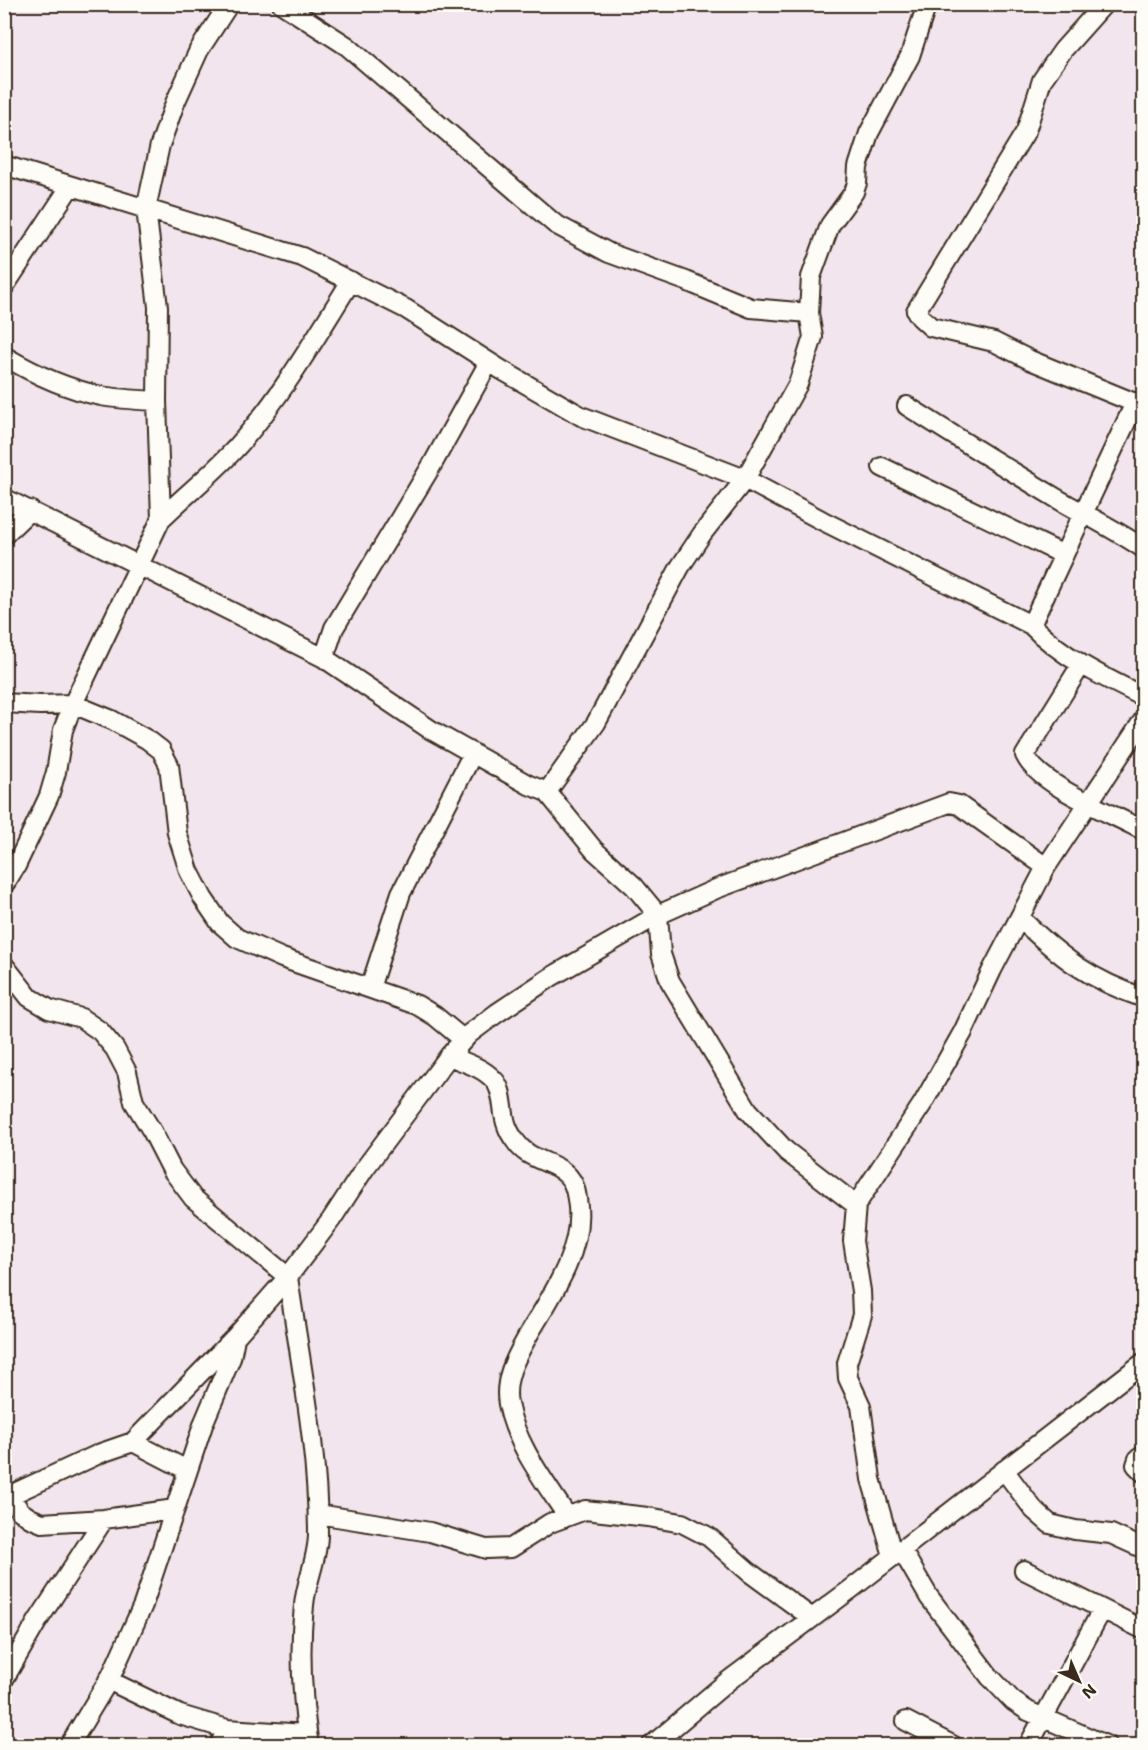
<svg xmlns="http://www.w3.org/2000/svg" width="1148" height="1750" font-family="'Shantell Sans',sans-serif">
<rect width="100%" height="100%" fill="#f2e5ed"/>
<filter id="ink" filterUnits="userSpaceOnUse"><feTurbulence type="fractalNoise" baseFrequency=".0167" numOctaves="2"/><feDisplacementMap in="SourceGraphic" scale="12" xChannelSelector="R" yChannelSelector="G"/><feConvolveMatrix kernelMatrix="1 2 1 2 8 2 1 2 1" color-interpolation-filters="sRGB"/></filter>
<g filter="url(#ink)">
<g fill="none" stroke-linecap="round" stroke-linejoin="round">
<defs>
<path id="minor" d="M 282,4 L 347,46 L 555,224 L 609,253 L 686,281 L 751,308 L 809,313
M 1104,4 L 1063,50 L 1042,80 L 1026,131 L 916,311 L 920,317 L 931,327 L 994,342 L 1030,360 L 1135,403 L 1144,400
M 4,165 L 302,257 L 406,309 L 500,369 L 581,416 L 745,479 L 823,521 L 1031,625 C 1063,658 1103,677 1144,697
M 4,287 L 70,187
M 4,356 C 34,374 67,389 101,396 C 119,399 139,400 157,401
M 907,406 C 956,437 1006,468 1056,498 C 1085,515 1115,529 1144,549
M 882,467 L 1064,555
M 4,498 L 324,658 L 431,730 L 529,785 L 547,792 L 594,850 L 634,886 L 658,915 L 661,954 L 670,981 L 748,1110 L 786,1151 L 856,1205
M 161,519 C 187,493 220,468 243,440 C 285,391 317,335 351,281
M 4,535 L 30,510
M 1031,625 L 1135,403
M 324,658 L 334,628 L 432,465 L 489,362
M 1081,665 L 1025,755 C 1039,786 1114,814 1144,831
M 4,703 L 40,705 L 73,704 L 112,720 L 148,740 L 161,750 L 169,765 L 177,833 L 189,871 L 203,898 L 220,923 L 237,938 L 282,958 L 417,1005 L 435,1016 L 464,1040
M 547,792 L 596,723 L 680,567 L 702,534 L 745,479 L 798,384 L 813,337 L 809,313 L 811,277 L 830,225 L 854,192 L 857,183 L 858,167 L 869,133 L 910,56 L 927,4
M 4,885 L 16,866 L 49,796 L 56,772 L 63,730 L 73,704 L 161,519 L 157,401 L 158,307 L 146,209 L 160,145 L 175,103 L 199,50 L 229,4
M 1020,918 C 1060,957 1090,980 1144,998
M 4,965 L 29,997 L 49,1009 L 81,1018 L 100,1031 L 115,1049 L 127,1072 L 134,1102 L 152,1131 L 172,1170 L 193,1198 L 288,1277 C 300,1362 318,1448 318,1534 C 318,1558 306,1581 304,1605 C 299,1651 302,1700 309,1746
M 370,988 L 401,893 L 473,753
M 449,1056 C 463,1062 482,1067 493,1079 C 505,1090 501,1112 507,1126 C 509,1132 513,1138 516,1142 C 529,1162 559,1161 571,1180 C 576,1187 577,1198 578,1207 C 582,1252 552,1295 530,1332 C 518,1354 503,1377 508,1404 C 516,1445 545,1482 567,1516
M 133,1442 L 187,1470
M 1144,1455 L 1138,1459 L 1136,1465 L 1144,1473
M 1004,1470 L 1034,1510 L 1050,1524 L 1075,1530 L 1111,1534 L 1144,1549
M 10,1496 L 20,1511 L 30,1518 L 42,1523 L 104,1519 L 175,1509
M 4,1498 L 101,1453 L 133,1442 L 236,1336 L 288,1277 L 331,1220 L 365,1168 L 449,1056 L 469,1034 L 497,1013 L 551,977 L 658,915 L 716,889 L 949,803 L 959,805 L 1046,867
M 318,1514 L 430,1532 L 486,1549 L 511,1548 L 550,1523 L 585,1510 L 648,1517 L 682,1523 L 709,1537 L 749,1572 L 812,1618
M 901,1549 L 929,1597 L 990,1677 L 1013,1701 L 1028,1711 L 1108,1746
M 893,1556 L 871,1479 L 861,1406 L 848,1378 L 847,1363 L 862,1315 L 861,1291 L 853,1241 L 856,1205 L 923,1103 L 963,1032 L 992,970 L 1046,867 L 1144,719
M 1024,1570 L 1144,1630
M 4,1679 L 37,1622 L 104,1519
M 108,1680 L 180,1715 L 227,1729 L 307,1734
M 906,1721 L 954,1746
M 69,1746 L 111,1676 L 143,1605 L 204,1422 L 231,1358 L 235,1338
M 219,1746 L 227,1729
M 651,1746 L 728,1681 L 851,1589 L 1144,1362
M 1028,1746 L 1102,1610"/>
</defs>
<use href="#minor" stroke="#3b2a1e" stroke-width="22"/>
<use href="#minor" stroke="#fdfcf7" stroke-width="18"/>
</g>
</g>
<rect width="1148" height="1750" fill="none" stroke="#fdfcf7" stroke-width="24"/>
<rect x="12" y="12" width="1124" height="1726" fill="none" stroke="#3b2a1e" stroke-width="2" filter="url(#ink)"/>
<g transform="translate(1079 1681) rotate(136)" stroke="#fdfcf7" stroke-width="4.5" paint-order="stroke">
<path d="M0-4.5L10 22L0 15L-10 22Z" fill="#3b2a1e"/>
<text y="-9" font-size="16" font-weight="bold" text-anchor="middle" fill="#3b2a1e">N</text>
</g>
</svg>
